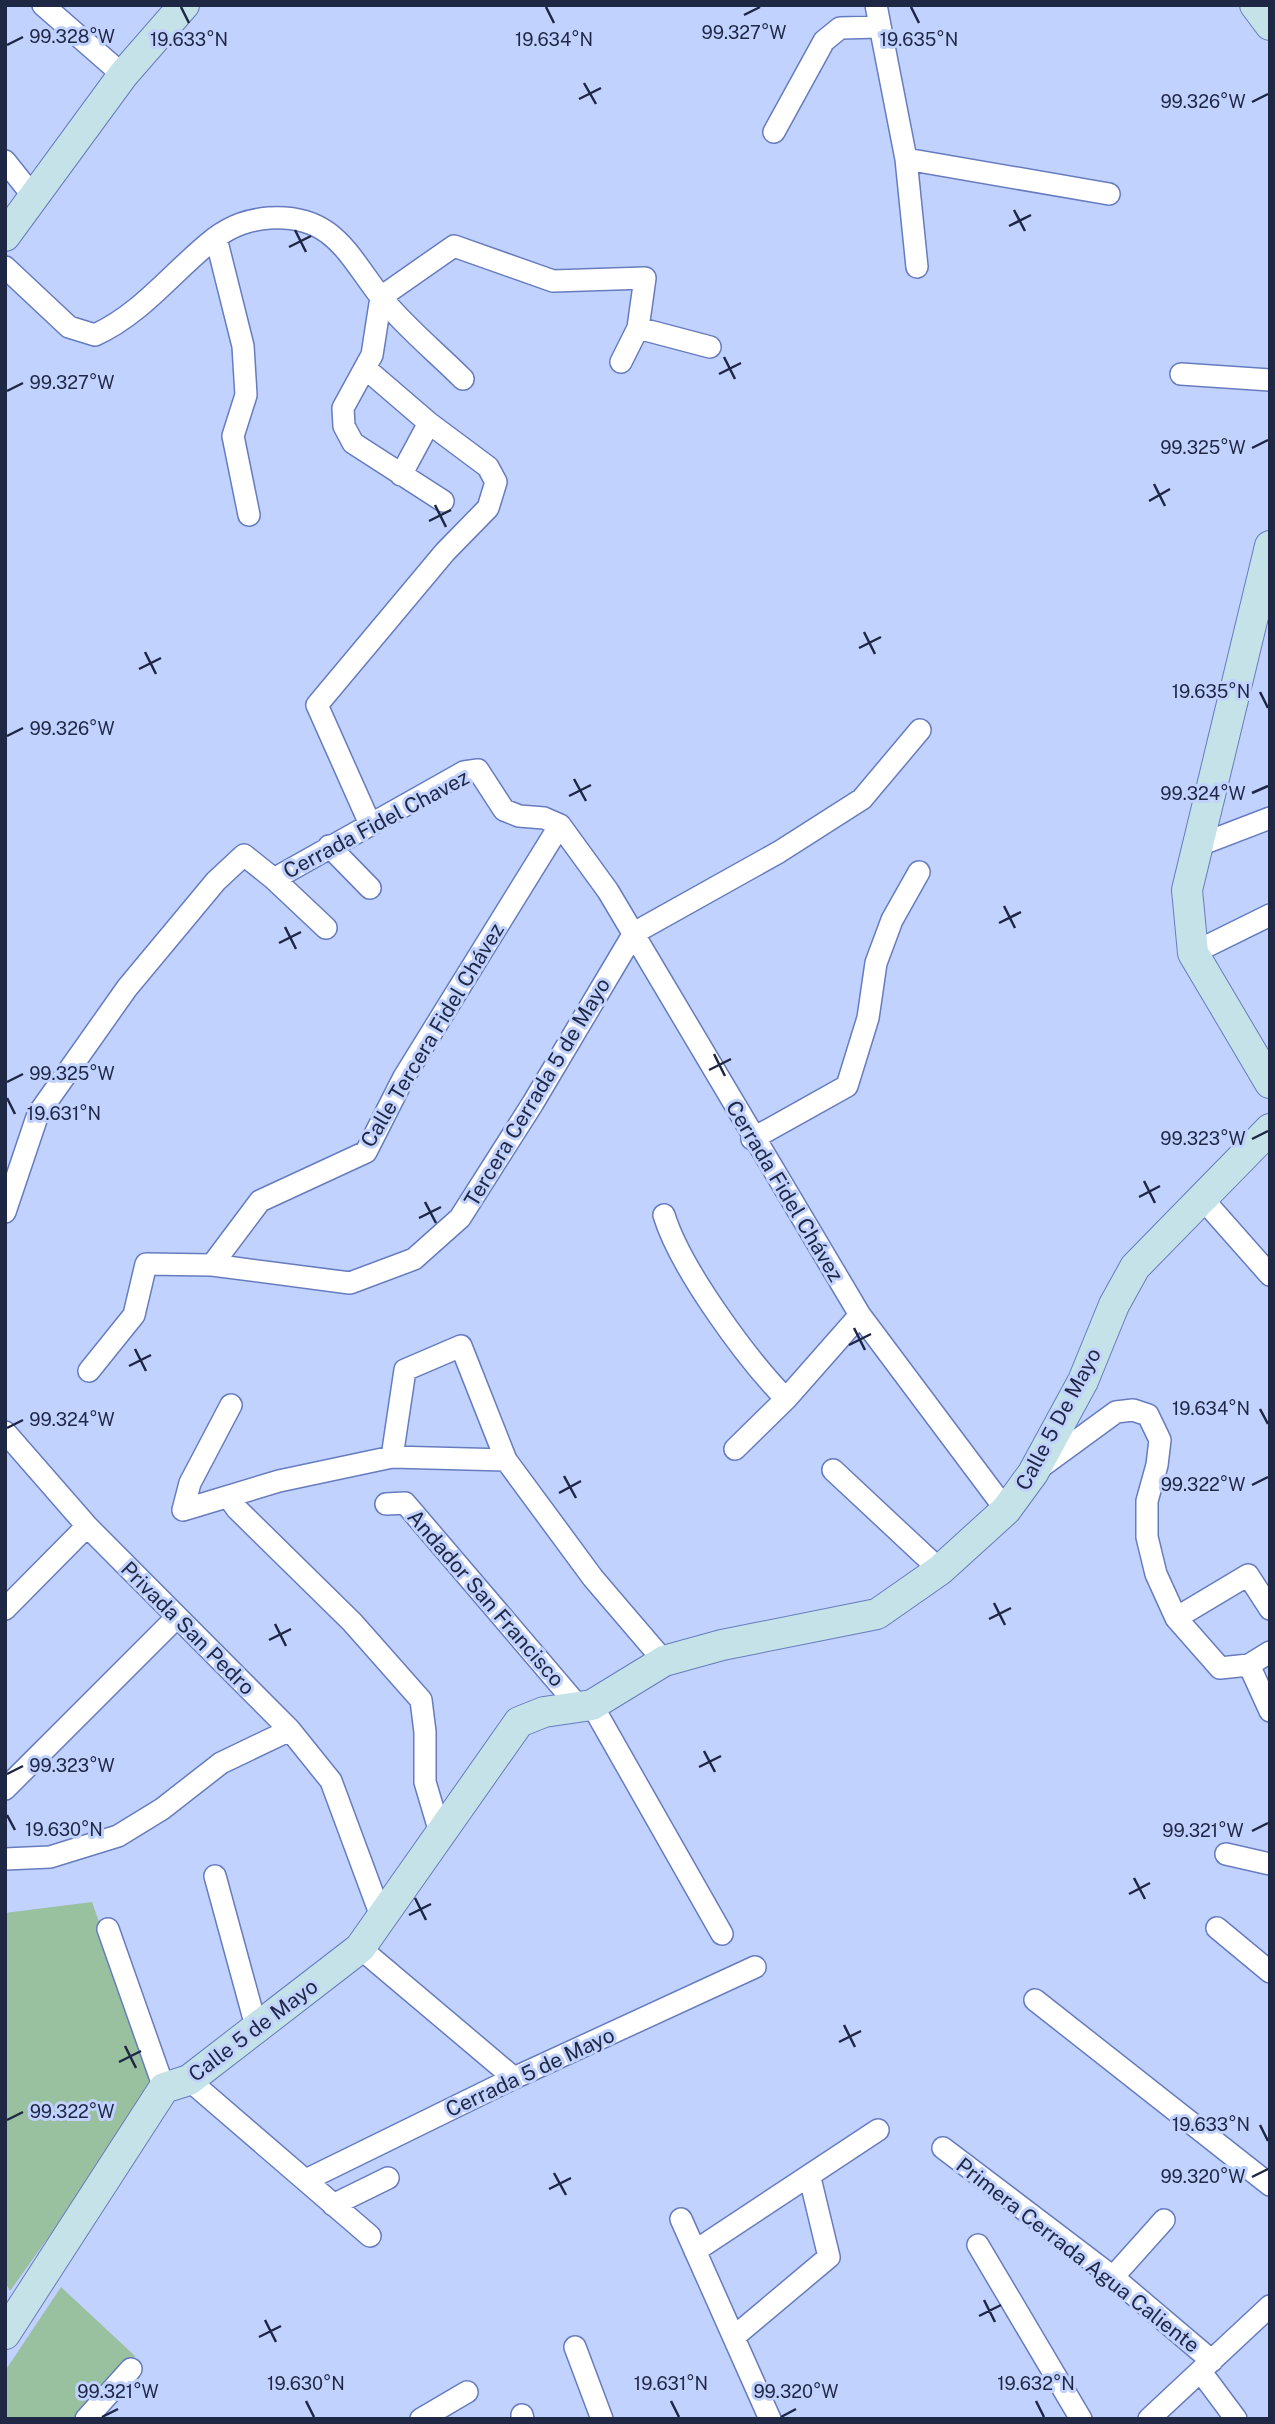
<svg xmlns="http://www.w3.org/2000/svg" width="1275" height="2424" font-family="'Public Sans',sans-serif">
<rect width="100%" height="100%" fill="#c2d2fe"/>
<path fill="#99c09f" d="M 92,1902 L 157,2085 L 10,2291 L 5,2282 L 5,1913 Z
M 61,2287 L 135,2356 L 83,2419 L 5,2419 L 5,2371 Z"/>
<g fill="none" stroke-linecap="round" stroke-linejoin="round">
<defs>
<path id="street" d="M 43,5 L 123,75
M 876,5 L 906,159 L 917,267
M 774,132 L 824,41 L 840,28 L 880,27
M 906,159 L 1109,194
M 5,161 L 33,196
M 216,238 L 243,346 L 246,395 L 233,436 L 249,515
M 5,267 L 69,327 L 95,335 C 143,313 174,270 215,238 C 233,225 248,220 269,218 C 332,214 347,253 380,296 C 404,326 436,352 463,379
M 638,328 L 710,347
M 365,368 L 429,423 L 488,467 L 496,482 L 488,508 L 445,552 L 317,705 L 370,824
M 1181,374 L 1270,380
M 401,475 L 429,423
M 443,501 L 353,443 L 344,426 L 343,408 L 372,355 L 381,297 L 454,246 L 553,281 L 645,278 L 638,328 L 621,362
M 329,846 L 370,888
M 1197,846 L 1270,818
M 274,879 L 464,772 L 478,770 L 504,810 L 519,816 L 544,818 L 560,825 L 608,891 L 860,1315 L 1006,1510
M 1193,953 L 1270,915
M 752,1139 L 847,1086 L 868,1018 L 876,963 L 892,920 L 919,872
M 1201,1197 L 1270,1275
M 5,1212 L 38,1114 L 127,988 L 216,881 L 244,855 L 274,879 L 326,928
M 664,1215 C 680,1268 746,1358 786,1399
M 212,1265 L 260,1201 L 366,1152 L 404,1077 L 560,825
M 89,1371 L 134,1315 L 146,1264 L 212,1265 L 350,1283 L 414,1259 L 460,1218 L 533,1103 L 634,933 L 779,852 L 862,799 L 920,730
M 5,1432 L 87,1526 L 290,1730 L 331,1781 L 381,1916
M 735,1449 L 786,1399 L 860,1315
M 392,1457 L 405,1370 L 461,1346 L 506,1460 L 593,1578 L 664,1661
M 1038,1469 L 1116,1412 L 1133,1410 L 1148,1415 L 1160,1440 L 1157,1465 L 1147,1501 L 1147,1537 L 1156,1574 L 1176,1618 L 1220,1668 L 1249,1665 L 1270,1652
M 833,1470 L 940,1570
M 229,1498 L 237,1509 L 352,1622 L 421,1700 L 425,1732 L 425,1782 L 441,1836
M 386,1504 L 405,1503 L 579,1707
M 183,1510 L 279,1481 L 392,1457 L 506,1460
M 183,1510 L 190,1483 L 231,1405
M 5,1609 L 87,1526
M 1176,1618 L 1248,1575 L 1270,1609
M 1249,1665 L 1270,1711
M 592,1705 L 722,1934
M 5,1789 L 177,1617
M 1226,1854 L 1270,1864
M 5,1859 L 50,1857 L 118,1836 L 162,1809 L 221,1763 L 290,1730
M 215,1876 L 257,2030
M 1217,1928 L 1270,1972
M 108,1929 L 164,2088
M 360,1948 L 514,2078
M 1035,2000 L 1270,2185
M 189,2080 L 370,2236
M 943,2148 L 1113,2277 L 1212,2361
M 306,2180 L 514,2078 L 755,1967
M 333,2205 L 388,2178
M 681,2219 L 770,2419
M 978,2245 L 1081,2419
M 695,2251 L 878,2130
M 1113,2277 L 1164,2220
M 735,2336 L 829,2257 L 810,2178
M 575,2347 L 602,2419
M 1201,2372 L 1236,2419
M 522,2415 L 523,2419
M 86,2419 L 131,2369
M 421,2419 L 467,2392
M 1149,2419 L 1270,2306"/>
<path id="secondary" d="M 1255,5 L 1270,25
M 5,236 L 123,75 L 184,5
M 1270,546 L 1187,890 L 1193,953 L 1270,1083
M 5,2334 L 164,2088 L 189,2080 L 360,1948 L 519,1722 L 544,1712 L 592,1705 L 664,1661 L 722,1645 L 877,1614 L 940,1570 L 1006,1510 L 1033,1473 L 1083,1381 L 1114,1305 L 1135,1267 L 1270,1129"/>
</defs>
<use href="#street" stroke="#667cbf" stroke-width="24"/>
<use href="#secondary" stroke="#667cbf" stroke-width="32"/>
<use href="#street" stroke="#fff" stroke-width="21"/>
<use href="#secondary" stroke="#c4e2e7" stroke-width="30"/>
</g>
<path fill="none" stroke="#1e2743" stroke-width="2.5" d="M 181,7 L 189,23M 546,7 L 554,23M 911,7 L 919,23M 744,15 L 760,7M 7,45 L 23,37M 584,83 L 596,104M 579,99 L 601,88M 1252,102 L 1268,94M 1014,210 L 1025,231M 1009,226 L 1031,215M 295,230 L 306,252M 289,247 L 311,236M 724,357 L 735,379M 719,374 L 741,363M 7,391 L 23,383M 1252,448 L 1268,440M 1154,484 L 1165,506M 1149,501 L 1170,489M 435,505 L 446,527M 429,521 L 451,510M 864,632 L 875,654M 859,648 L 881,637M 145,652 L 156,674M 139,669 L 161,658M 1260,692 L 1268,708M 7,736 L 23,728M 574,779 L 586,801M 1252,793 L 1268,786M 569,796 L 591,785M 1004,906 L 1015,928M 999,923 L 1021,912M 285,927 L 296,949M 279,943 L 301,932M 714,1054 L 725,1076M 709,1070 L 731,1059M 7,1082 L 23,1074M 7,1098 L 15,1114M 1252,1139 L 1268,1131M 1144,1181 L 1155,1203M 1139,1197 L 1160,1186M 425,1202 L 436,1223M 419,1218 L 441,1207M 854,1328 L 865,1350M 849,1345 L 871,1334M 135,1349 L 146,1371M 129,1366 L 151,1355M 1260,1409 L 1268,1424M 7,1428 L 23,1420M 564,1476 L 576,1498M 1252,1485 L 1268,1477M 559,1493 L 581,1481M 994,1603 L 1005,1625M 989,1619 L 1011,1608M 275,1624 L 286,1646M 269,1640 L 291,1629M 704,1751 L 715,1772M 699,1767 L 721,1756M 7,1774 L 23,1766M 7,1815 L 15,1830M 1252,1831 L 1268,1823M 1134,1878 L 1145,1899M 1129,1894 L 1150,1883M 415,1898 L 426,1920M 409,1915 L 431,1904M 844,2025 L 855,2047M 839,2042 L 861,2031M 125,2046 L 136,2068M 119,2062 L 141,2051M 7,2120 L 23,2112M 1260,2125 L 1268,2141M 554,2173 L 566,2195M 1252,2177 L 1268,2169M 549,2189 L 571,2178M 984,2300 L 995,2322M 979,2316 L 1001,2305M 265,2320 L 276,2342M 259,2337 L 281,2326M 306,2401 L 314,2417M 671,2401 L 679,2417M 1036,2401 L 1044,2417M 102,2417 L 118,2409M 781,2417 L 796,2409"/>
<g text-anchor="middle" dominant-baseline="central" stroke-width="6" stroke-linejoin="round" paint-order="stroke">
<g font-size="21" fill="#1e2743" stroke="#c2d2fe">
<text transform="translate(376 824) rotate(-28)">Cerrada Fidel Chavez</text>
<text transform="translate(432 1035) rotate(-59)">Calle Tercera Fidel Chávez</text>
<text transform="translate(537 1092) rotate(-59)">Tercera Cerrada 5 de Mayo</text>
<text transform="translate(785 1191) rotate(59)">Cerrada Fidel Chávez</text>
<text transform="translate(1058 1419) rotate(-62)">Calle 5 De Mayo</text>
<text transform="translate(486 1598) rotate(49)">Andador San Francisco</text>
<text transform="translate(188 1628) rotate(45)">Privada San Pedro</text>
<text transform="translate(253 2030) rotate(-37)">Calle 5 de Mayo</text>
<text transform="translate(530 2072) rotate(-25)">Cerrada 5 de Mayo</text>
<text transform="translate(1078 2255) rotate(38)">Primera Cerrada Agua Caliente</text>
</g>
</g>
<g font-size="18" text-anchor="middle" fill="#1e2743" stroke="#c2d2fe" stroke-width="6" stroke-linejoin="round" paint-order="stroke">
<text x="744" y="39">99.327°W</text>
<text x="72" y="43">99.328°W</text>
<text x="189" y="46">19.633°N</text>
<text x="554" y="46">19.634°N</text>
<text x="919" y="46">19.635°N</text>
<text x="1203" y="108">99.326°W</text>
<text x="72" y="389">99.327°W</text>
<text x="1203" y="454">99.325°W</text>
<text x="1211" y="698">19.635°N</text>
<text x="72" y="735">99.326°W</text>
<text x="1203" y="800">99.324°W</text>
<text x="72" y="1080">99.325°W</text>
<text x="64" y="1120">19.631°N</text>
<text x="1203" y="1145">99.323°W</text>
<text x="1211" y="1415">19.634°N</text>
<text x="72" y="1426">99.324°W</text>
<text x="1203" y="1491">99.322°W</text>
<text x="72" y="1772">99.323°W</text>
<text x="64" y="1836">19.630°N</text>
<text x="1203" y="1837">99.321°W</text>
<text x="72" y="2118">99.322°W</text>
<text x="1211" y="2131">19.633°N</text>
<text x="1203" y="2183">99.320°W</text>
<text x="306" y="2390">19.630°N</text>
<text x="671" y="2390">19.631°N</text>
<text x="1036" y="2390">19.632°N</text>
<text x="118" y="2398">99.321°W</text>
<text x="796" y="2398">99.320°W</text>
</g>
<rect width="1275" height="2424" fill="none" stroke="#1e2743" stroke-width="14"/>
</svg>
